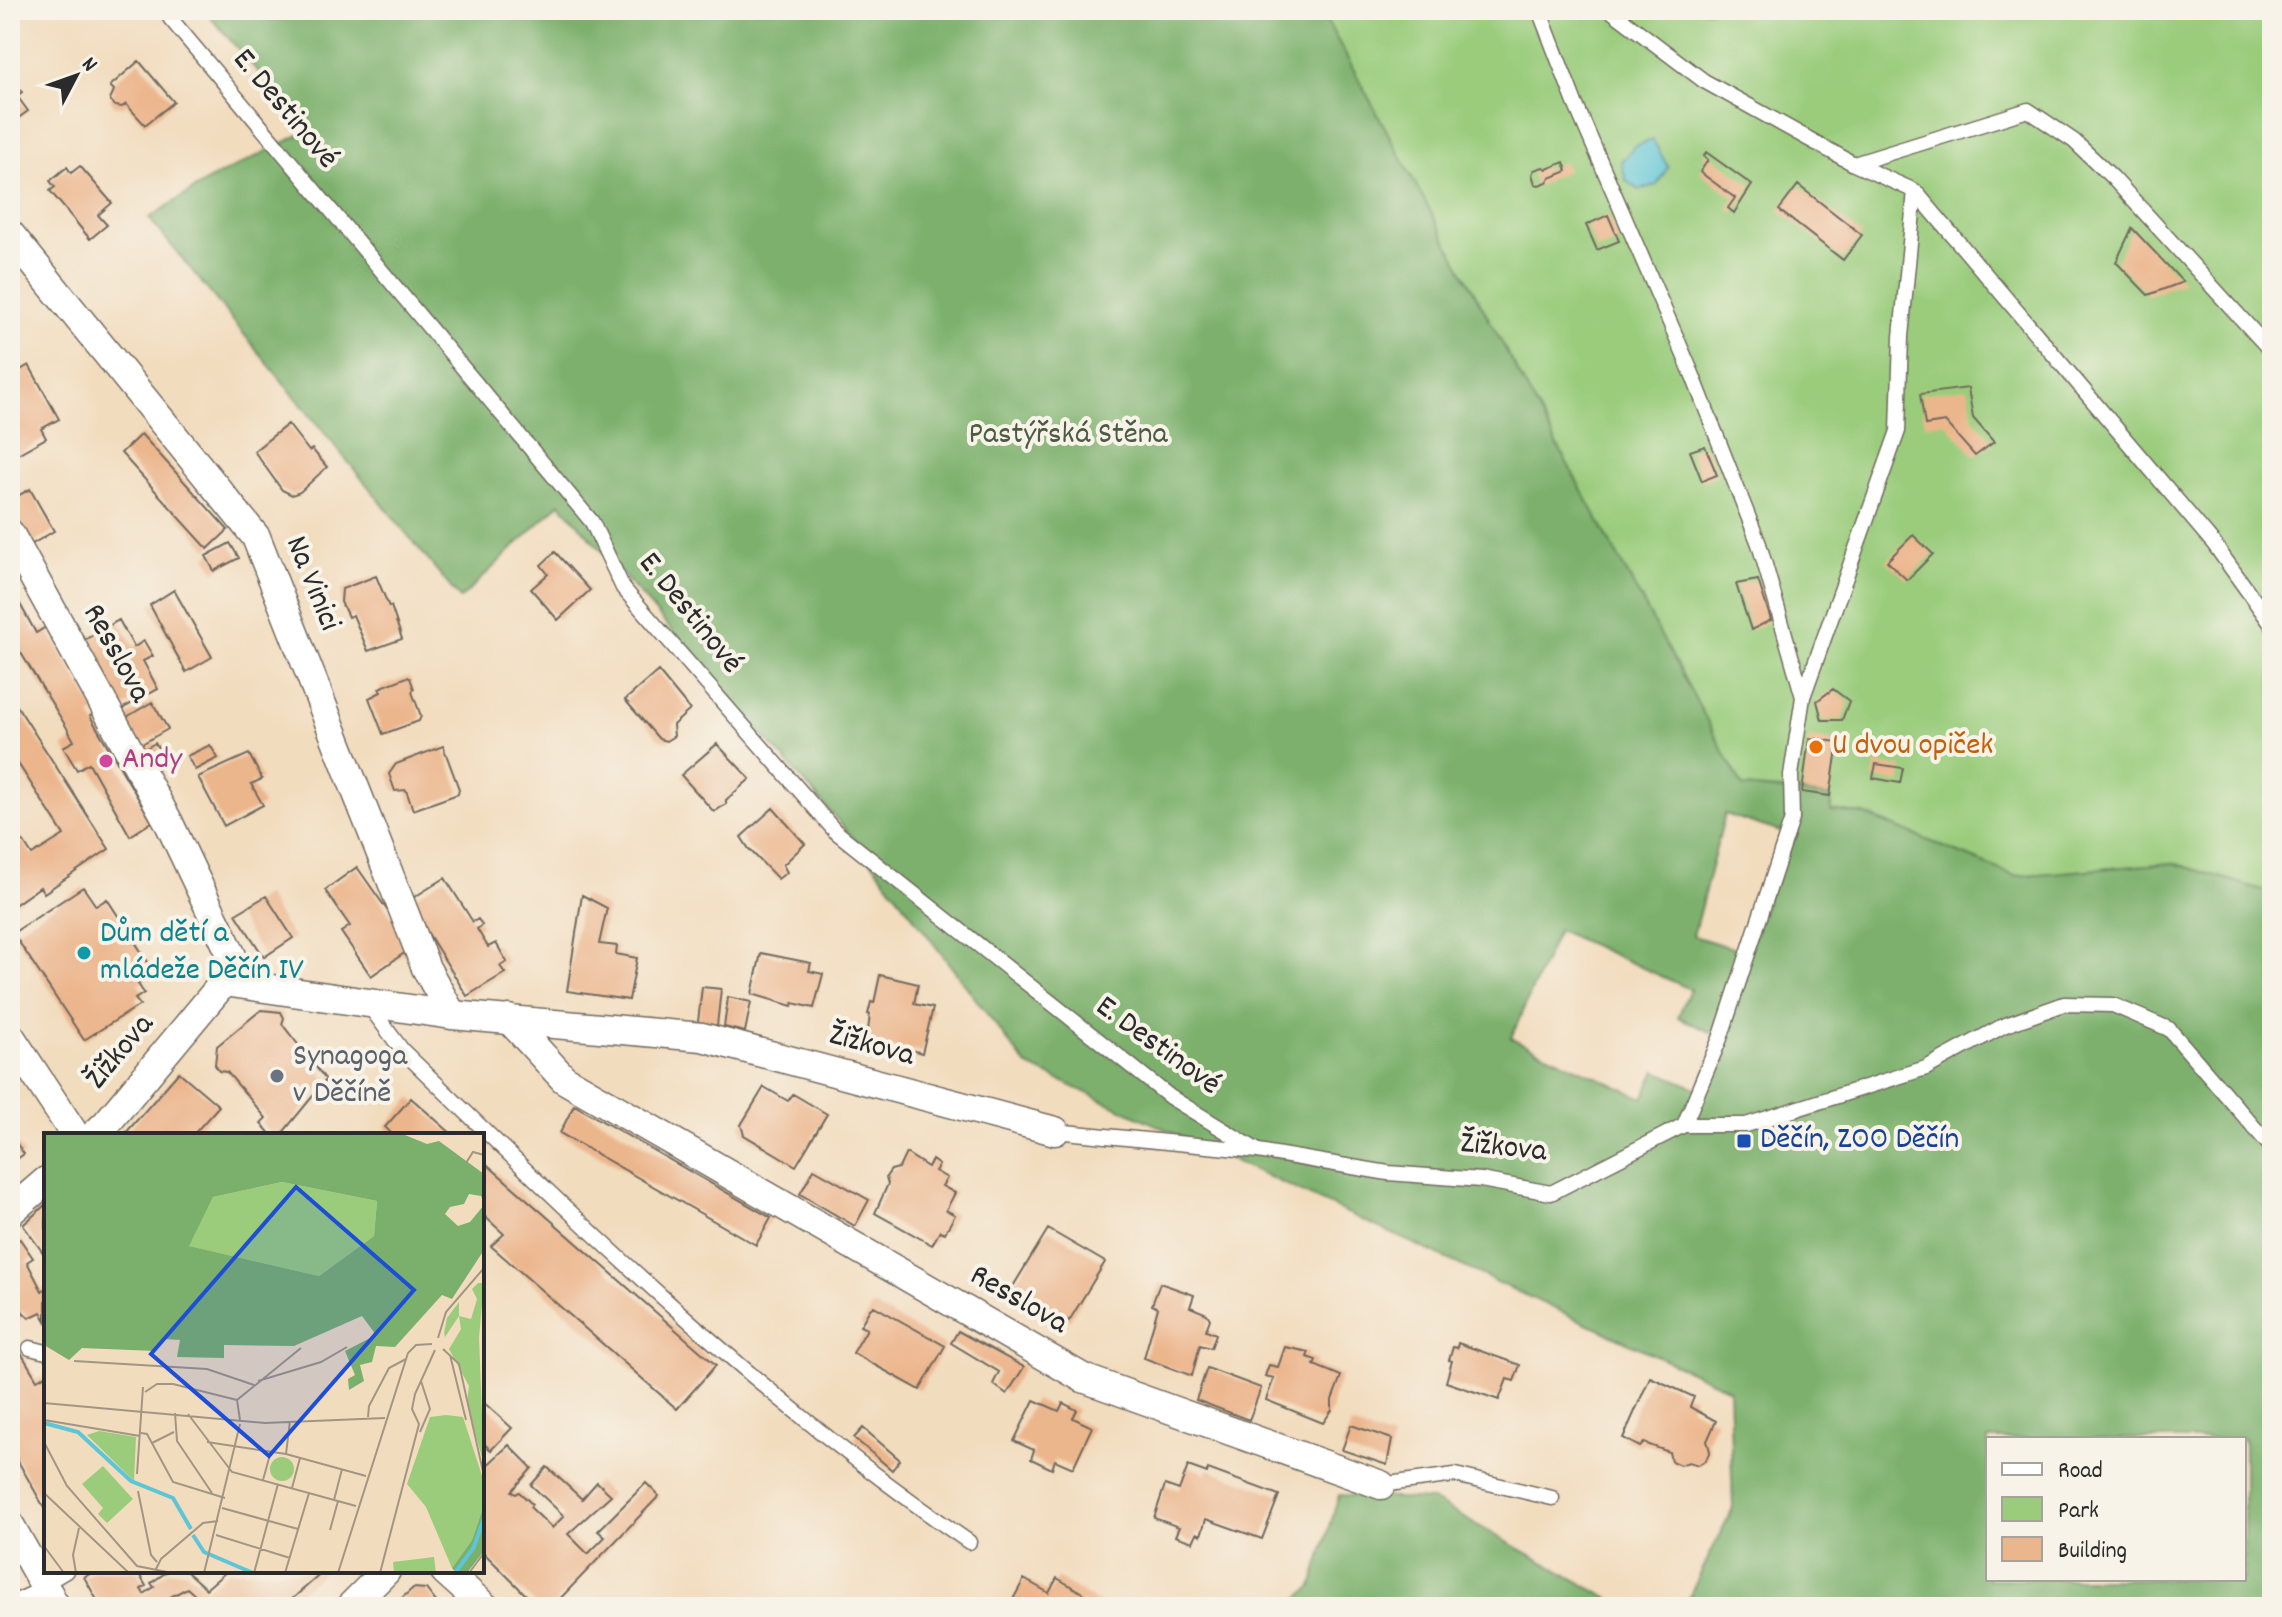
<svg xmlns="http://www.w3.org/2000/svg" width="2282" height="1617" font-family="Dekko,sans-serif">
<rect width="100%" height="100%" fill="#f7f3e8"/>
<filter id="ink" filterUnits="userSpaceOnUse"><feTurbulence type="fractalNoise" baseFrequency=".0125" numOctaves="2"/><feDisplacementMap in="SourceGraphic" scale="16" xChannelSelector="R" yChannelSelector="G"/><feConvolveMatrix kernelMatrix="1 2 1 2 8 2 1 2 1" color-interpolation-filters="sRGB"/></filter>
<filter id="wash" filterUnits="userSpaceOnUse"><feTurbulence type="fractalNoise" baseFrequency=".006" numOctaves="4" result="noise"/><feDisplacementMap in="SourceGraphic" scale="32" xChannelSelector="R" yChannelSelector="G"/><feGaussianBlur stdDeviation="1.8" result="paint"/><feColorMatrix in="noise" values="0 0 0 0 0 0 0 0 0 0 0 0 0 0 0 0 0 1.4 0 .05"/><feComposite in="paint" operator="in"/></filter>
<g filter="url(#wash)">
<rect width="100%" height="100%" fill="#f2dcbe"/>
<path fill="#9acc7c" stroke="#627c54" stroke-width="2" d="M 1321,10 L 2272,10 L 2272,893 L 2173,863 L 2015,876 L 1864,814 L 1831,811 L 1831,800 L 1795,791 L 1743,787 Z"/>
<path fill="#7bb06c" stroke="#536e4c" stroke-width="2" fill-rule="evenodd" d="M 204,10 L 1321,10 L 1743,787 L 1830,796 L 1831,811 L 1863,814 L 2015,876 L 2173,863 L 2272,893 L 2272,1607 L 1684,1607 L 1733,1508 L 1729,1389 L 1026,1065 L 855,840 L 560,503 L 460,599 L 149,218 L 207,181 L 309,130 ZM 1725,814 L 1787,834 L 1749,953 L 1693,936 ZM 1558,930 L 1690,989 L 1678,1017 L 1721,1037 L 1698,1089 L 1656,1071 L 1643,1098 L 1511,1038 ZM 1988,1439 L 2244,1439 L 2244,1579 L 1988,1579 Z
M 1339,1495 L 1432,1500 L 1624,1607 L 1286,1607 L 1312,1587 Z"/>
<path fill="#5cc5d7" stroke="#447881" stroke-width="2" d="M 1653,140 L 1668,167 L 1657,185 L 1639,190 L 1626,181 L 1621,161 L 1635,146 Z"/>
<g id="blocks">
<path fill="#ecb68d" d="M 139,61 L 174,102 L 145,125 L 126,104 L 122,107 L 115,106 L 110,100 L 114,90 L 110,86 Z
M 10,76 L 22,92 L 17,96 L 28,111 L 10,124 Z
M 1706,152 L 1752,185 L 1734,213 L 1728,208 L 1735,198 L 1700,172 L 1708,160 L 1704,156 Z
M 1564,162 L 1567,171 L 1550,178 L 1547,182 L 1539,185 L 1535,184 L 1532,174 L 1534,170 L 1543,167 L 1547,169 Z
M 80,166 L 112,203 L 98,215 L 107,225 L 90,239 L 50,191 L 55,187 L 50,181 L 67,167 L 71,173 Z
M 1798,185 L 1862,235 L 1843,260 L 1779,210 Z
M 1608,215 L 1619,241 L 1597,250 L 1586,225 Z
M 2132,228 L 2183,282 L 2148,295 L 2116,262 Z
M 29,365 L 59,419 L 41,429 L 46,438 L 14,456 L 10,450 L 10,371 L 13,369 L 15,373 Z
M 1968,388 L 1973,418 L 1994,442 L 1975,456 L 1945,422 L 1925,425 L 1920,394 Z
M 288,424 L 309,451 L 312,449 L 327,467 L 300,492 L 292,495 L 282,490 L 254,451 Z
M 141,434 L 228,530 L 208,549 L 121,453 Z
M 1705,446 L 1717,475 L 1702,481 L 1690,451 Z
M 30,489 L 54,531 L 27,547 L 10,517 L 10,500 Z
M 1913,535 L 1933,554 L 1907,580 L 1887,561 Z
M 230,543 L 239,558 L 214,571 L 206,556 Z
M 555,552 L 590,590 L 558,620 L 531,589 L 548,574 L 541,565 Z
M 376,576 L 389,607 L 391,606 L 402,639 L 368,651 L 353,615 L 348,617 L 341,602 L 342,589 Z
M 1758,580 L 1771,620 L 1751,630 L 1736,584 Z
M 10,586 L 36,633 L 46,627 L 96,712 L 90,716 L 152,822 L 130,836 L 89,763 L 77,770 L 63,747 L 74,741 L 67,728 L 16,645 L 10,649 Z
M 174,590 L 212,657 L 186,672 L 150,605 Z
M 119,620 L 134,647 L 144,641 L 153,656 L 143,661 L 158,689 L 120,710 L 81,642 Z
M 658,671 L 690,710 L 673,725 L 674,736 L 666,741 L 659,739 L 625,700 Z
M 407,677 L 410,678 L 414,689 L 412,692 L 421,716 L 419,721 L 383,734 L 369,698 L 381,692 L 379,688 Z
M 1833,689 L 1849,701 L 1842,720 L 1822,720 L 1817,701 Z
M 10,695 L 109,849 L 44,893 L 40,887 L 10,908 L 10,838 L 16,847 L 23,841 L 32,855 L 64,835 L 10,751 Z
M 152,702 L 168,729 L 140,745 L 125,718 Z
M 1809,738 L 1838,742 L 1830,796 L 1802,792 Z
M 155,743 L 167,763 L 155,770 L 143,750 Z
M 717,744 L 750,779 L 726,800 L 726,804 L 714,812 L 681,775 Z
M 210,745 L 218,758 L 195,770 L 187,756 Z
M 443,746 L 459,789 L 458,794 L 413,810 L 406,790 L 395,791 L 389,774 L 396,764 Z
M 249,754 L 262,779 L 251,784 L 263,805 L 224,826 L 198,777 Z
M 1876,764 L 1903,768 L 1900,783 L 1873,778 Z
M 773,808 L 805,844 L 783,865 L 787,872 L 778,879 L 749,849 L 741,837 Z
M 357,867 L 413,947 L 371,976 L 341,932 L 350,926 L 325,890 Z
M 445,878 L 473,922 L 478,919 L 482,925 L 477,929 L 488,947 L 496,943 L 507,962 L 500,966 L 505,973 L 467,996 L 408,901 Z
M 83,887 L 96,906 L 107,899 L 155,973 L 138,984 L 144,993 L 135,999 L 140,1005 L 84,1040 L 13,933 Z
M 582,895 L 607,908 L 599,944 L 617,946 L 616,954 L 637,958 L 629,1000 L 567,991 Z
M 266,896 L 293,938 L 264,957 L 236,914 Z
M 761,953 L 811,963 L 809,971 L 823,974 L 814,1008 L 793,1003 L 792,1006 L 752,994 Z
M 880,975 L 918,984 L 914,1004 L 933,1008 L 922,1053 L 904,1048 L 903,1052 L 867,1039 L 870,1014 L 868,1014 L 871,1002 L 874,1003 Z
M 702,987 L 721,989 L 717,1026 L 698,1022 Z
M 728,997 L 751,1002 L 745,1032 L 724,1027 Z
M 261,1010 L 281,1012 L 284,1018 L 282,1024 L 326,1080 L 281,1135 L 271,1135 L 261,1123 L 266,1118 L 227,1072 L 219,1071 L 215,1065 L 217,1046 Z
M 179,1072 L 219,1106 L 193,1135 L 124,1135 Z
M 764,1087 L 788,1101 L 793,1094 L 827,1114 L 796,1166 L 744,1135 L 741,1125 Z
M 411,1098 L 453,1135 L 393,1135 L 385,1127 Z
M 574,1105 L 771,1218 L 756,1245 L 560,1133 Z
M 10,1134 L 24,1154 L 10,1164 Z
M 906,1153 L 928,1167 L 932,1160 L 939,1165 L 935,1171 L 947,1178 L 942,1186 L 955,1193 L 946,1210 L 955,1215 L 945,1233 L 940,1231 L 932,1245 L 875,1213 L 888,1184 L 886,1177 L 891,1170 L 899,1168 Z
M 482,1160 L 716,1365 L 677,1409 L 491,1246 L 504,1234 L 482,1214 Z
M 814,1169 L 869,1200 L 855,1226 L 800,1194 Z
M 46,1204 L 46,1257 L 23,1225 Z
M 1048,1229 L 1105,1262 L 1069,1321 L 1060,1316 L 1058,1320 L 1024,1300 L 1026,1296 L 1012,1288 Z
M 20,1239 L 33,1258 L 27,1262 L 42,1291 L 46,1288 L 46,1321 L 41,1312 L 29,1318 L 22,1311 L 14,1341 L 37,1380 L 46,1375 L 46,1511 L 10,1447 L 10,1244 Z
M 1160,1283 L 1194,1295 L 1190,1307 L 1207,1314 L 1210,1319 L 1206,1330 L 1216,1334 L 1211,1348 L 1200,1345 L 1192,1376 L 1144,1358 L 1158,1308 L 1152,1305 Z
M 874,1306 L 945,1346 L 920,1390 L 853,1353 L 867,1329 L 860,1326 L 870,1309 Z
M 958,1331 L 1024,1367 L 1007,1394 L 993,1384 L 999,1372 L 951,1343 Z
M 1458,1343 L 1520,1365 L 1514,1381 L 1507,1379 L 1499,1400 L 1446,1382 L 1452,1361 L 1449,1360 L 1453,1347 L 1457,1348 Z
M 1285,1347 L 1309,1352 L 1307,1357 L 1316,1360 L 1314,1365 L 1341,1376 L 1332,1400 L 1332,1410 L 1323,1423 L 1266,1400 L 1274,1378 L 1265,1376 L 1269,1365 L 1278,1367 Z
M 1207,1368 L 1261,1388 L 1249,1420 L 1196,1400 Z
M 1650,1377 L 1694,1397 L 1690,1407 L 1716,1421 L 1707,1441 L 1710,1451 L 1706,1460 L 1698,1465 L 1689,1462 L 1680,1465 L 1671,1461 L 1669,1452 L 1644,1443 L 1640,1447 L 1623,1438 Z
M 1034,1400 L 1059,1411 L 1063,1403 L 1077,1410 L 1073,1418 L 1092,1427 L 1073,1468 L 1055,1460 L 1052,1469 L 1031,1459 L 1034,1450 L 1014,1441 Z
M 482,1401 L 512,1428 L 491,1450 L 482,1442 Z
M 1351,1425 L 1392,1439 L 1387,1465 L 1342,1450 Z
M 863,1428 L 900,1460 L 892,1470 L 854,1438 Z
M 509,1445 L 532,1468 L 512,1491 L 516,1494 L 519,1492 L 532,1504 L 530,1507 L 552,1528 L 564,1516 L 531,1485 L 547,1467 L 582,1499 L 597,1482 L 611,1495 L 568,1534 L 588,1554 L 605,1537 L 598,1531 L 646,1483 L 659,1496 L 552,1607 L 538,1607 L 482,1551 L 482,1470 Z
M 1188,1466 L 1207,1473 L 1208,1469 L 1279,1495 L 1262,1539 L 1206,1519 L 1201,1535 L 1197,1533 L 1193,1542 L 1175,1536 L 1179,1527 L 1154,1518 L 1165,1485 L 1179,1490 Z
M 95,1571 L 137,1571 L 146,1586 L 141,1589 L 144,1594 L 154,1587 L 151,1583 L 168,1571 L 186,1571 L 206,1589 L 227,1571 L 324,1571 L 283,1607 L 184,1607 L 182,1603 L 196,1596 L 187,1588 L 152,1607 L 149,1607 L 149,1603 L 142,1607 L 101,1607 L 84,1577 Z
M 1057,1578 L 1106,1607 L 1009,1607 L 1024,1579 L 1049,1593 Z
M 413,1588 L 426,1589 L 440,1607 L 392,1607 Z"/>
</g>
</g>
<g filter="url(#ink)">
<use href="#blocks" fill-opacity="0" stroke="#71695e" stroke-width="2"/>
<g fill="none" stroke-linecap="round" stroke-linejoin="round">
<defs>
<path id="lane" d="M 1539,10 L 1575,103 L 1693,376 L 1759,544 L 1803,697 L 1791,775 L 1792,819 L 1721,1036 L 1684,1125
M 1610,10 L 1704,81 L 1854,164 L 2028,110 L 2074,141 L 2113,178 L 2272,352
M 170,18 L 592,522 L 623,588 L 835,831 L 1170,1097 L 1258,1151
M 1915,191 L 2214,544 L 2272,625
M 1803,697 L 1898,431 L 1901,337 L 1915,191 L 1854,164
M 367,1003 L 402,1050 C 578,1222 765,1403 969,1542
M 1055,1131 L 1258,1151 L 1388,1173 L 1481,1180 L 1551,1193 L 1684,1125 L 1746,1125 L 1926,1068 L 2003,1026 L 2064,1004 L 2113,1005 L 2169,1029 L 2272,1148
M 30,1348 L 46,1352
M 1381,1485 L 1455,1475 L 1552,1498
M 44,1584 L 66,1571"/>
<path id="street" d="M 10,234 L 256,537 L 426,968 L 452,1015
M 10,534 L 168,821 L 232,956 L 224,982
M 509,1019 L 564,1079 L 1083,1378 L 1381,1485
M 10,1036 L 75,1135
M 94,1135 L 106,1124 L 224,982 L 452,1015 L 702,1037 L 1055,1131
M 10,1212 L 46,1181
M 10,1525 L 56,1607
M 445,1571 L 485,1607
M 20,1607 L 49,1594
M 350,1607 L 386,1571"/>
</defs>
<use href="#lane" stroke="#71695e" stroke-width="17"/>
<use href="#street" stroke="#71695e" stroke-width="31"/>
<use href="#lane" stroke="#fff" stroke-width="14"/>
<use href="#street" stroke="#fff" stroke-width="28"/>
</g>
</g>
<circle fill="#e8710a" stroke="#f7f3e8" stroke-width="3" cx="1816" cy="747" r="8"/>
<circle fill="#d1479c" stroke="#f7f3e8" stroke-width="3" cx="106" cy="761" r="8"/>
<circle fill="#0f9aa8" stroke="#f7f3e8" stroke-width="3" cx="84" cy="953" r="8"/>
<circle fill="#6b7280" stroke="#f7f3e8" stroke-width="3" cx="277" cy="1076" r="8"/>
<rect fill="#1a4fb4" stroke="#f7f3e8" stroke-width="3" x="1736" y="1133" width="16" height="16" rx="4"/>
<g text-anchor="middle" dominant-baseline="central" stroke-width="8" stroke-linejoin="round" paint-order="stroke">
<g font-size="32" fill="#2b2b2b" stroke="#f7f3e8">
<text transform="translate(284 110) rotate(50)">E. Destinové</text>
<text transform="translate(311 584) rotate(68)">Na Vinici</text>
<text transform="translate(689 614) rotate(51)">E. Destinové</text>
<text transform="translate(115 654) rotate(61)">Resslova</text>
<text transform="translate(871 1047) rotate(15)">Žižkova</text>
<text transform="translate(1157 1047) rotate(36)">E. Destinové</text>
<text transform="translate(121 1053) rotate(-50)">Žižkova</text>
<text transform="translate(1503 1149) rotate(6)">Žižkova</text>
<text transform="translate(1018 1301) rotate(30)">Resslova</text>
</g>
<g font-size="32" fill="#4c5b43" stroke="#f7f3e8">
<text x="1068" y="436">Pastýřská Stěna</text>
</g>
<g font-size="32" fill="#c56008" stroke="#f7f3e8" text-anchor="start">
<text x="1832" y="747">U dvou opiček</text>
</g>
<g font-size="32" fill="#b23c85" stroke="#f7f3e8" text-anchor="start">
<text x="122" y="761">Andy</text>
</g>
<g font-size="32" fill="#0d838f" stroke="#f7f3e8" text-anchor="start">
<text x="100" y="935">Dům dětí a<tspan x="100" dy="37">mládeže Děčín IV</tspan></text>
</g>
<g font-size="32" fill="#5b616d" stroke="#f7f3e8" text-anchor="start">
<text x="293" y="1058">Synagoga<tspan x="293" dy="37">v Děčíně</tspan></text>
</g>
<g font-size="32" fill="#164399" stroke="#f7f3e8" text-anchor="start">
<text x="1760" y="1141">Děčín, ZOO Děčín</text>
</g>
</g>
<g transform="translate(44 1133)">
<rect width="440" height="440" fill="#f2dcbe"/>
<path d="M 238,49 L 333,68 L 330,103 L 275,143 L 144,113 L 169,64 ZM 434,150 L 440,150 L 435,205 L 440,332 L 423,270 L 425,253 L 405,216 L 417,196 L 415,183 L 401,204 L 400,200 L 403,185 L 415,169 L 415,183 L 427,186 L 433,166 L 428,156 ZM 402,282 L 419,284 L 440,349 L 440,372 L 428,407 L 408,435 L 382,374 L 363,351 L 386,284 ZM 55,298 L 92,304 L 90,348 L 43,302 ZM226 336a12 12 0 1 1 24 0a12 12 0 1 1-24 0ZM 59,333 L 89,366 L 63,390 L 54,381 L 59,375 L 38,351 ZM 390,424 L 392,440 L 350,440 L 349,429 Z" fill="#9acc7c"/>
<path d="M 0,0 L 356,0 L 383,11 L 395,8 L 440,41 L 440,70 L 437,63 L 425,61 L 420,71 L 406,74 L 401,81 L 414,93 L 426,89 L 440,72 L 440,117 L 408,166 L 398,162 L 351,214 L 332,213 L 328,229 L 316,232 L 320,248 L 305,257 L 304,246 L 311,242 L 301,218 L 332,202 L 318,183 L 250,213 L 180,212 L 180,225 L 133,224 L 136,207 L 120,206 L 111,218 L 38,215 L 25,227 L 0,212 ZM 238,49 L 333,68 L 330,103 L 275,143 L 145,113 L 169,64 ZM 440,372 L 440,418 L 423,440 L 412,440 L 408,435 L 428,407 Z" fill="#7bb06c" fill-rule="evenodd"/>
<path fill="none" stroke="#5cc5d7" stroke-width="4" d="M 0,290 L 34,299 L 87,348 L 129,365 L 147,396M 149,402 L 160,419 L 209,440M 411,440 L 430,414 L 440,385"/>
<path fill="none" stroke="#a29583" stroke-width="2" d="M 422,30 L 429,19 L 440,22M 394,205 L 402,179 L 440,135M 399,216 L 415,231 L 440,343M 406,222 L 422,287M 30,228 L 163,236 L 210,252M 214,248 L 277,229 L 303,214M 101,259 L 113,251 L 129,251 L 193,267M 0,270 L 221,290 L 341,285M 131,280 L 133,308 L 168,360M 144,281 L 188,339 L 312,373M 324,284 L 325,273 L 345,235 L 362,226M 0,287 L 96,303M 196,287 L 193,267 L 257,215M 376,299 L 386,276 L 377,248M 97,300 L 103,301 L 129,349 L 181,365M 0,309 L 23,353 L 93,433 L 128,440M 163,309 L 242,321 L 322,343M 108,310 L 130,299M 242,321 L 246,288M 93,341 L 99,254M 219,347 L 227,318M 248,355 L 256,325M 94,358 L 107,422 L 113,429M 0,360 L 85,440M 290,367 L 298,336M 178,375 L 254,396M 286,397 L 294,368M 172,402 L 246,425M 0,413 L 20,440M 112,436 L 117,426 L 159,390 L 174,388M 32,440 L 29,422 L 35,395M 160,440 L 196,291M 210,440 L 234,351M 241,440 L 265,360M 294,440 L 364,220 L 372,212 L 388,211M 336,440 L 375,291 L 368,276 L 371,261 L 391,217M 425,440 L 440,420"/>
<path fill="#1d4ed8" fill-opacity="0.15" stroke="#1d4ed8" stroke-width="4" d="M 252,54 L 370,157 L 225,323 L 107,221 Z"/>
<rect width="440" height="440" fill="none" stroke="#2b2b2b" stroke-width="4"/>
</g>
<rect width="2282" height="1617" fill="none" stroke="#f7f3e8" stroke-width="40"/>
<rect x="1986" y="1437" width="260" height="144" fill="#f7f3e8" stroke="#a5a39c" stroke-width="2"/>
<rect x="2002" y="1463" width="40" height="12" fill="#ffffff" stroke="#a5a39c" stroke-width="2"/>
<text x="2058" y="1477" font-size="24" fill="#2b2b2b">Road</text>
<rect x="2002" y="1497" width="40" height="24" fill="#9acc7c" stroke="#a5a39c" stroke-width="2"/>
<text x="2058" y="1517" font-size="24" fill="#2b2b2b">Park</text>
<rect x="2002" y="1537" width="40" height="24" fill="#ecb68d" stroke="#a5a39c" stroke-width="2"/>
<text x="2058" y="1557" font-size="24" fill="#2b2b2b">Building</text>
<g transform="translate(76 76) rotate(49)" stroke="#f7f3e8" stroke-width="6" paint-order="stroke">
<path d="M0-6L14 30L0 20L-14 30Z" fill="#2b2b2b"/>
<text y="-12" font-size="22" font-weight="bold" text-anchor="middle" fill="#2b2b2b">N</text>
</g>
</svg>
